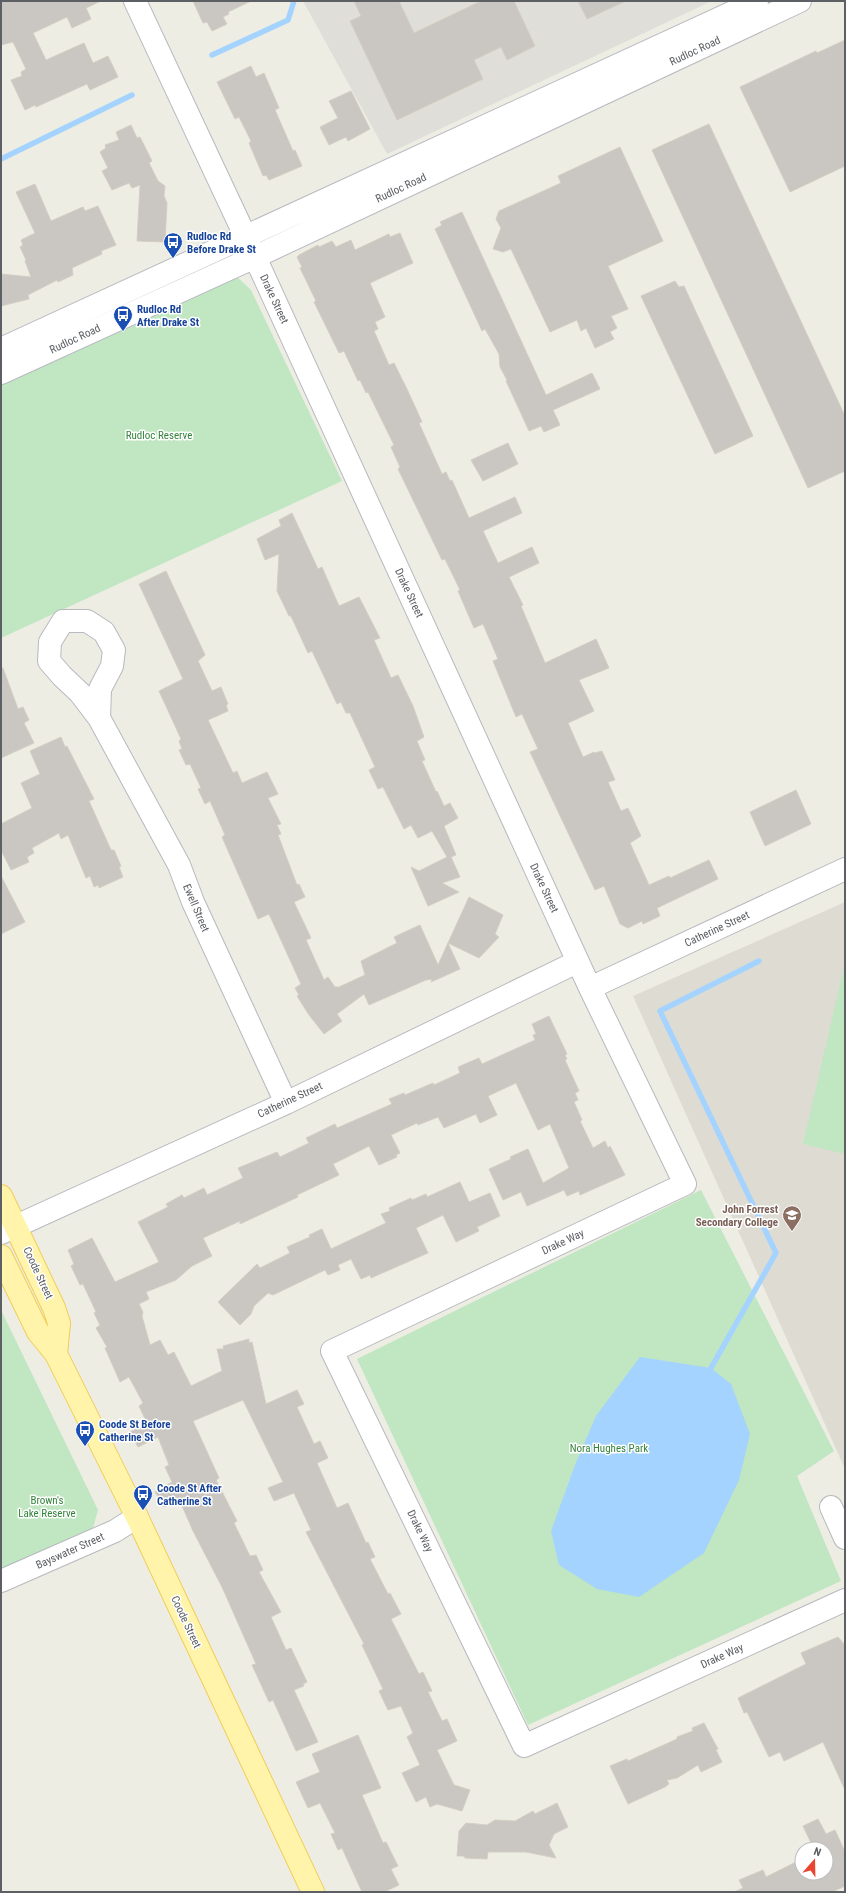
<svg xmlns="http://www.w3.org/2000/svg" width="846" height="1893" font-family="'Roboto Condensed',sans-serif">
<rect width="100%" height="100%" fill="#eeede4"/>
<path fill="#e0ded8" d="M 303,1 L 712,1 L 387,154 Z"/>
<path fill="#dedcd2" d="M 845,902 L 845,1469 L 633,996 Z"/>
<path fill="#c0e6c2" d="M 235,275 L 251,290 L 342,481 L 1,638 L 1,378 Z
M 844,967 L 845,967 L 845,1154 L 803,1144 Z
M 701,1190 L 834,1451 L 797,1476 L 841,1581 L 528,1725 L 357,1359 Z
M 1,1310 L 98,1510 L 90,1539 L 1,1576 Z"/>
<path fill="#a4d3ff" d="M 640,1357 L 711,1368 L 731,1384 L 750,1434 L 739,1480 L 704,1553 L 639,1597 L 597,1589 L 559,1565 L 551,1531 L 575,1465 L 596,1416 Z"/>
<g fill="none" stroke-linecap="round" stroke-linejoin="round">
<path stroke="#a4d3ff" stroke-width="5.5" d="M 212,55 L 288,20 L 294,1
M 1,159 L 132,95
M 711,1368 L 776,1253 L 660,1011 L 759,961"/>
</g>
<path fill="#cac6c1" stroke="#d3cfc2" d="M 1,1 L 101,1 L 86,8 L 91,19 L 72,28 L 67,17 L 33,33 L 46,60 L 84,43 L 93,63 L 108,56 L 118,77 L 90,90 L 87,84 L 36,107 L 35,105 L 25,110 L 11,80 L 22,76 L 21,72 L 26,69 L 13,42 L 1,45 Z
M 193,1 L 251,1 L 228,12 L 229,14 L 223,17 L 227,24 L 212,31 L 207,22 L 203,23 Z
M 354,1 L 399,1 L 414,33 L 481,1 L 514,1 L 535,46 L 507,60 L 501,47 L 474,60 L 483,79 L 397,120 L 350,21 L 361,16 Z
M 578,1 L 626,1 L 587,19 Z
M 845,40 L 845,166 L 790,192 L 740,87 L 816,51 L 817,53 Z
M 251,66 L 256,77 L 264,73 L 279,108 L 275,110 L 293,151 L 295,150 L 302,166 L 269,180 L 266,175 L 263,176 L 249,143 L 251,141 L 239,117 L 235,119 L 217,82 Z
M 351,91 L 370,129 L 348,141 L 346,137 L 329,145 L 320,127 L 338,118 L 329,101 Z
M 709,124 L 845,416 L 845,471 L 808,488 L 652,150 Z
M 131,125 L 137,138 L 140,137 L 152,161 L 149,163 L 158,181 L 165,186 L 164,196 L 167,203 L 165,242 L 137,241 L 140,185 L 132,188 L 129,183 L 112,190 L 102,171 L 108,168 L 100,152 L 106,148 L 105,145 L 119,140 L 116,132 Z
M 620,147 L 663,241 L 608,266 L 628,309 L 611,316 L 617,328 L 610,332 L 614,339 L 595,348 L 586,328 L 581,331 L 577,320 L 550,332 L 511,249 L 503,252 L 493,249 L 501,228 L 496,219 L 499,211 L 561,183 L 558,176 Z
M 35,184 L 51,221 L 83,207 L 85,211 L 98,206 L 116,245 L 101,251 L 102,254 L 72,268 L 73,275 L 58,282 L 57,280 L 28,295 L 29,299 L 1,306 L 1,274 L 31,277 L 25,261 L 26,260 L 20,247 L 23,245 L 21,240 L 35,233 L 16,192 Z
M 462,212 L 546,395 L 592,373 L 600,389 L 553,410 L 560,425 L 544,432 L 541,426 L 529,431 L 506,381 L 507,380 L 500,367 L 499,354 L 485,329 L 482,331 L 435,229 L 442,225 L 440,222 Z
M 400,233 L 413,263 L 370,283 L 385,317 L 375,322 L 378,329 L 374,331 L 389,365 L 394,363 L 407,389 L 422,422 L 419,423 L 442,474 L 446,472 L 450,481 L 452,480 L 469,518 L 515,497 L 522,513 L 483,531 L 498,563 L 532,547 L 539,563 L 509,577 L 523,605 L 521,606 L 545,663 L 596,639 L 609,668 L 579,680 L 594,711 L 568,723 L 583,757 L 594,752 L 595,753 L 602,751 L 615,780 L 608,782 L 621,811 L 628,808 L 641,836 L 630,843 L 649,885 L 669,876 L 670,878 L 709,860 L 718,879 L 657,908 L 660,916 L 643,924 L 642,921 L 628,928 L 620,924 L 604,886 L 595,890 L 530,752 L 538,749 L 522,714 L 516,717 L 493,661 L 498,659 L 483,624 L 474,628 L 458,591 L 460,590 L 445,559 L 442,560 L 398,469 L 400,467 L 391,447 L 394,445 L 368,392 L 366,393 L 360,380 L 358,381 L 344,351 L 339,353 L 314,302 L 316,301 L 300,268 L 302,267 L 297,257 L 299,255 L 318,245 L 319,247 L 332,241 L 336,247 L 351,240 L 355,250 L 389,234 L 390,237 Z
M 675,281 L 679,287 L 684,286 L 753,436 L 715,454 L 641,296 Z
M 508,443 L 518,464 L 483,481 L 471,460 Z
M 292,513 L 318,569 L 322,567 L 339,606 L 359,597 L 380,638 L 374,640 L 391,678 L 398,675 L 413,706 L 424,737 L 417,741 L 425,760 L 422,761 L 436,792 L 437,791 L 444,806 L 450,803 L 458,818 L 444,826 L 456,855 L 451,857 L 460,877 L 442,883 L 459,892 L 428,906 L 411,867 L 419,871 L 447,857 L 432,831 L 418,838 L 411,825 L 404,829 L 383,787 L 378,789 L 369,770 L 375,767 L 350,713 L 346,713 L 341,702 L 337,704 L 312,651 L 308,653 L 291,616 L 289,616 L 277,591 L 279,554 L 265,560 L 257,539 L 281,526 L 279,520 Z
M 166,571 L 205,655 L 198,661 L 212,691 L 221,687 L 228,704 L 226,705 L 228,711 L 208,720 L 233,773 L 237,771 L 242,783 L 267,772 L 278,794 L 268,798 L 281,824 L 277,825 L 281,834 L 278,835 L 297,885 L 299,884 L 305,897 L 294,902 L 311,938 L 306,940 L 324,980 L 328,977 L 335,987 L 339,987 L 365,975 L 361,961 L 397,943 L 394,937 L 420,925 L 438,965 L 448,943 L 460,969 L 431,982 L 432,979 L 426,980 L 369,1005 L 364,994 L 337,1014 L 342,1021 L 324,1034 L 309,1015 L 297,996 L 299,995 L 295,988 L 301,984 L 269,914 L 258,919 L 222,837 L 225,835 L 210,801 L 205,804 L 198,789 L 201,788 L 190,764 L 186,765 L 179,750 L 182,749 L 179,741 L 181,739 L 159,691 L 183,679 L 139,584 Z
M 1,668 L 3,668 L 18,709 L 23,707 L 29,720 L 24,723 L 34,743 L 1,758 Z
M 61,737 L 65,747 L 67,746 L 94,799 L 89,801 L 111,850 L 114,850 L 121,866 L 119,867 L 123,877 L 99,888 L 98,885 L 94,887 L 90,876 L 86,878 L 68,835 L 61,839 L 59,833 L 32,848 L 34,853 L 27,857 L 29,862 L 11,870 L 1,850 L 1,824 L 32,808 L 21,783 L 40,774 L 30,751 Z
M 796,790 L 811,824 L 765,846 L 750,812 Z
M 1,876 L 25,922 L 1,934 Z
M 469,897 L 503,915 L 495,934 L 499,937 L 479,958 L 448,943 Z
M 549,1016 L 567,1054 L 565,1055 L 567,1059 L 565,1060 L 579,1091 L 575,1093 L 578,1100 L 574,1102 L 582,1120 L 580,1121 L 593,1148 L 605,1141 L 608,1148 L 610,1146 L 625,1175 L 580,1195 L 579,1191 L 567,1196 L 564,1190 L 527,1206 L 521,1192 L 503,1200 L 489,1169 L 511,1159 L 510,1157 L 528,1149 L 543,1183 L 569,1168 L 550,1124 L 538,1130 L 516,1083 L 488,1096 L 497,1115 L 480,1123 L 476,1114 L 444,1128 L 438,1117 L 418,1125 L 417,1123 L 391,1135 L 400,1153 L 396,1155 L 397,1157 L 379,1165 L 369,1146 L 333,1164 L 339,1175 L 297,1195 L 298,1197 L 240,1224 L 240,1221 L 203,1238 L 212,1256 L 192,1266 L 176,1280 L 146,1292 L 149,1299 L 139,1304 L 143,1312 L 142,1316 L 150,1345 L 160,1340 L 168,1355 L 174,1352 L 191,1386 L 222,1371 L 217,1349 L 224,1349 L 223,1346 L 249,1339 L 249,1343 L 252,1342 L 266,1404 L 297,1390 L 304,1404 L 297,1407 L 314,1444 L 320,1441 L 328,1458 L 317,1463 L 337,1508 L 348,1503 L 366,1543 L 368,1542 L 375,1557 L 370,1559 L 388,1594 L 390,1593 L 401,1614 L 391,1619 L 419,1674 L 423,1672 L 432,1691 L 428,1692 L 442,1721 L 447,1719 L 457,1741 L 437,1750 L 454,1785 L 470,1790 L 462,1811 L 437,1804 L 430,1807 L 426,1797 L 416,1802 L 402,1773 L 420,1765 L 407,1737 L 413,1733 L 401,1706 L 388,1710 L 379,1691 L 383,1689 L 362,1645 L 364,1644 L 306,1532 L 311,1530 L 294,1493 L 274,1501 L 268,1488 L 283,1482 L 243,1400 L 193,1421 L 219,1478 L 216,1480 L 237,1521 L 234,1523 L 250,1556 L 256,1555 L 263,1570 L 259,1572 L 281,1612 L 271,1617 L 286,1650 L 291,1648 L 307,1682 L 303,1684 L 304,1686 L 294,1690 L 318,1742 L 296,1751 L 273,1700 L 269,1702 L 252,1665 L 256,1664 L 222,1587 L 193,1531 L 179,1499 L 164,1507 L 155,1492 L 172,1482 L 165,1467 L 169,1465 L 158,1437 L 138,1447 L 130,1432 L 147,1423 L 139,1406 L 143,1403 L 129,1377 L 120,1382 L 105,1348 L 107,1347 L 96,1328 L 100,1325 L 94,1313 L 96,1312 L 83,1284 L 80,1285 L 71,1266 L 74,1264 L 68,1250 L 92,1238 L 115,1282 L 159,1262 L 138,1222 L 168,1207 L 166,1204 L 182,1195 L 184,1198 L 204,1188 L 207,1195 L 243,1178 L 238,1168 L 277,1152 L 280,1157 L 309,1143 L 306,1138 L 335,1124 L 337,1128 L 392,1104 L 389,1099 L 404,1093 L 405,1095 L 433,1083 L 434,1085 L 460,1073 L 458,1067 L 479,1058 L 482,1064 L 535,1040 L 533,1035 L 536,1034 L 532,1024 Z
M 460,1182 L 469,1202 L 490,1193 L 500,1216 L 477,1227 L 479,1231 L 456,1242 L 443,1215 L 416,1228 L 428,1253 L 371,1278 L 370,1275 L 361,1279 L 351,1259 L 338,1265 L 340,1270 L 328,1275 L 325,1270 L 273,1295 L 268,1293 L 254,1306 L 251,1314 L 240,1325 L 218,1302 L 257,1264 L 260,1268 L 290,1253 L 287,1247 L 310,1237 L 309,1235 L 322,1229 L 331,1249 L 386,1223 L 381,1214 L 390,1211 L 389,1208 L 411,1198 L 412,1200 L 426,1194 L 427,1197 Z
M 838,1637 L 845,1645 L 845,1790 L 823,1742 L 784,1761 L 780,1752 L 769,1757 L 747,1712 L 744,1713 L 738,1698 L 806,1664 L 801,1653 Z
M 704,1723 L 718,1749 L 716,1750 L 722,1762 L 701,1772 L 698,1765 L 677,1778 L 667,1780 L 669,1784 L 665,1787 L 628,1804 L 610,1766 L 627,1759 L 628,1761 L 677,1739 L 677,1737 L 693,1731 L 692,1728 Z
M 358,1735 L 381,1788 L 362,1795 L 383,1843 L 386,1842 L 398,1866 L 391,1869 L 399,1885 L 384,1892 L 362,1892 L 342,1848 L 338,1850 L 331,1834 L 335,1833 L 320,1803 L 308,1808 L 296,1782 L 320,1772 L 312,1754 Z
M 557,1803 L 568,1827 L 554,1834 L 549,1845 L 556,1858 L 526,1852 L 488,1852 L 487,1859 L 465,1858 L 464,1856 L 457,1856 L 459,1831 L 466,1823 L 487,1825 L 495,1820 L 515,1821 L 533,1811 L 535,1814 Z
M 818,1819 L 826,1834 L 835,1830 L 845,1852 L 845,1886 L 832,1892 L 734,1892 L 743,1888 L 739,1880 L 763,1870 L 766,1877 L 802,1859 L 802,1873 L 826,1873 L 826,1849 L 814,1849 L 803,1826 Z"/>
<g fill="none" stroke-linecap="round" stroke-linejoin="round">
<defs>
<path id="street" d="M 135,1 L 255,257 L 590,988 L 685,1184 L 332,1351 L 524,1746 L 845,1600
M 99,718 L 100,689 L 112,666 L 114,650 L 104,632 L 87,621 L 63,621 L 50,642 L 49,661 L 62,676 L 80,693 L 99,718 L 179,865 L 193,902 L 286,1103
M 590,988 L 845,869
M 1,1233 L 286,1103 L 577,962
M 831,1507 L 845,1538
M 1,1581 L 115,1531 L 137,1517"/>
<path id="secondary" d="M 1,349 L 757,1
M 1,373 L 255,257 L 800,1"/>
<path id="primary" d="M 1,1196 L 54,1308 L 59,1323 L 56,1354
M 1,1256 L 38,1332 L 56,1354 L 137,1517 L 313,1892"/>
</defs>
<use href="#street" stroke="#b6b9be" stroke-width="24"/>
<use href="#secondary" stroke="#b7bac0" stroke-width="24"/>
<use href="#primary" stroke="#f1cd5a" stroke-width="24"/>
<use href="#street" stroke="#fff" stroke-width="22"/>
<use href="#secondary" stroke="#fff" stroke-width="22"/>
<use href="#primary" stroke="#fff4a9" stroke-width="22"/>
</g>
<defs>
<symbol id="bus-pin" viewBox="-11 -11 22 30"><path d="M0 17L-7.5 6A9.5 9.5 0 1 1 7.5 6Z" fill="#1a4fb4" stroke="#fff"/><path d="M-5-6H5V4H4V6H2V4H-2V6H-4V4H-5ZM-3.5-4V0h7V-4ZM-3.5 1.2v1.5H-2V1.2ZM2 1.2v1.5H3.5V1.2Z" fill="#fff"/></symbol>
<symbol id="school-pin" viewBox="-11 -11 22 30"><path d="M0 17L-7.5 6A9.5 9.5 0 1 1 7.5 6Z" fill="#8d6e63" stroke="#fff"/><path d="M0-5L7-2L0 1L-7-2ZM-4 1L0 2.5L4 1V4Q0 6-4 4Z" fill="#fff"/></symbol>
</defs>
<g fill-rule="evenodd">
<use href="#bus-pin" x="162" y="231" width="22" height="30"/>
<use href="#bus-pin" x="112" y="304" width="22" height="30"/>
<use href="#school-pin" x="781" y="1204" width="22" height="30"/>
<use href="#bus-pin" x="74" y="1419" width="22" height="30"/>
<use href="#bus-pin" x="132" y="1483" width="22" height="30"/>
</g>
<g text-anchor="middle" dominant-baseline="central" stroke-width="3" stroke-linejoin="round" paint-order="stroke">
<g font-size="11" fill="#5c5f64" stroke="#fff">
<text transform="translate(695 51) rotate(-25)">Rudloc Road</text>
<text transform="translate(401 188) rotate(-25)">Rudloc Road</text>
<text transform="translate(274 299) rotate(65)">Drake Street</text>
<text transform="translate(75 339) rotate(-25)">Rudloc Road</text>
<text transform="translate(409 593) rotate(65)">Drake Street</text>
<text transform="translate(544 888) rotate(65)">Drake Street</text>
<text transform="translate(196 908) rotate(67)">Ewell Street</text>
<text transform="translate(717 929) rotate(-25)">Catherine Street</text>
<text transform="translate(290 1100) rotate(-25)">Catherine Street</text>
<text transform="translate(563 1242) rotate(-25)">Drake Way</text>
<text transform="translate(38 1273) rotate(65)">Coode Street</text>
<text transform="translate(420 1531) rotate(64)">Drake Way</text>
<text transform="translate(70 1551) rotate(-24)">Bayswater Street</text>
<text transform="translate(186 1622) rotate(65)">Coode Street</text>
<text transform="translate(722 1656) rotate(-24)">Drake Way</text>
</g>
<g font-size="11" font-weight="bold" fill="#164399" stroke="#fff" text-anchor="start">
<text x="187" y="236">Rudloc Rd<tspan x="187" dy="13">Before Drake St</tspan></text>
<text x="137" y="309">Rudloc Rd<tspan x="137" dy="13">After Drake St</tspan></text>
<text x="99" y="1424">Coode St Before<tspan x="99" dy="13">Catherine St</tspan></text>
<text x="157" y="1488">Coode St After<tspan x="157" dy="13">Catherine St</tspan></text>
</g>
<g font-size="11" fill="#34833c" stroke="#fff">
<text x="159" y="435">Rudloc Reserve</text>
<text x="609" y="1448">Nora Hughes Park</text>
<text x="47" y="1500">Brown's<tspan x="47" dy="13">Lake Reserve</tspan></text>
</g>
<g font-size="11" font-weight="bold" fill="#785e54" stroke="#fff" text-anchor="end">
<text x="778" y="1209">John Forrest<tspan x="778" dy="13">Secondary College</tspan></text>
</g>
</g>
<rect width="846" height="1893" fill="none" stroke="#5c5f64" stroke-width="4"/>
<g transform="translate(814 1861) rotate(20)"><circle r="19" fill="#ffffff" stroke="#bebfc1"/>
<path d="M0-3L7 15L0 10L-7 15Z" fill="#e94630"/>
<text y="-6" font-size="11" font-weight="bold" text-anchor="middle" fill="#5c5f64">N</text>
</g>
</svg>
